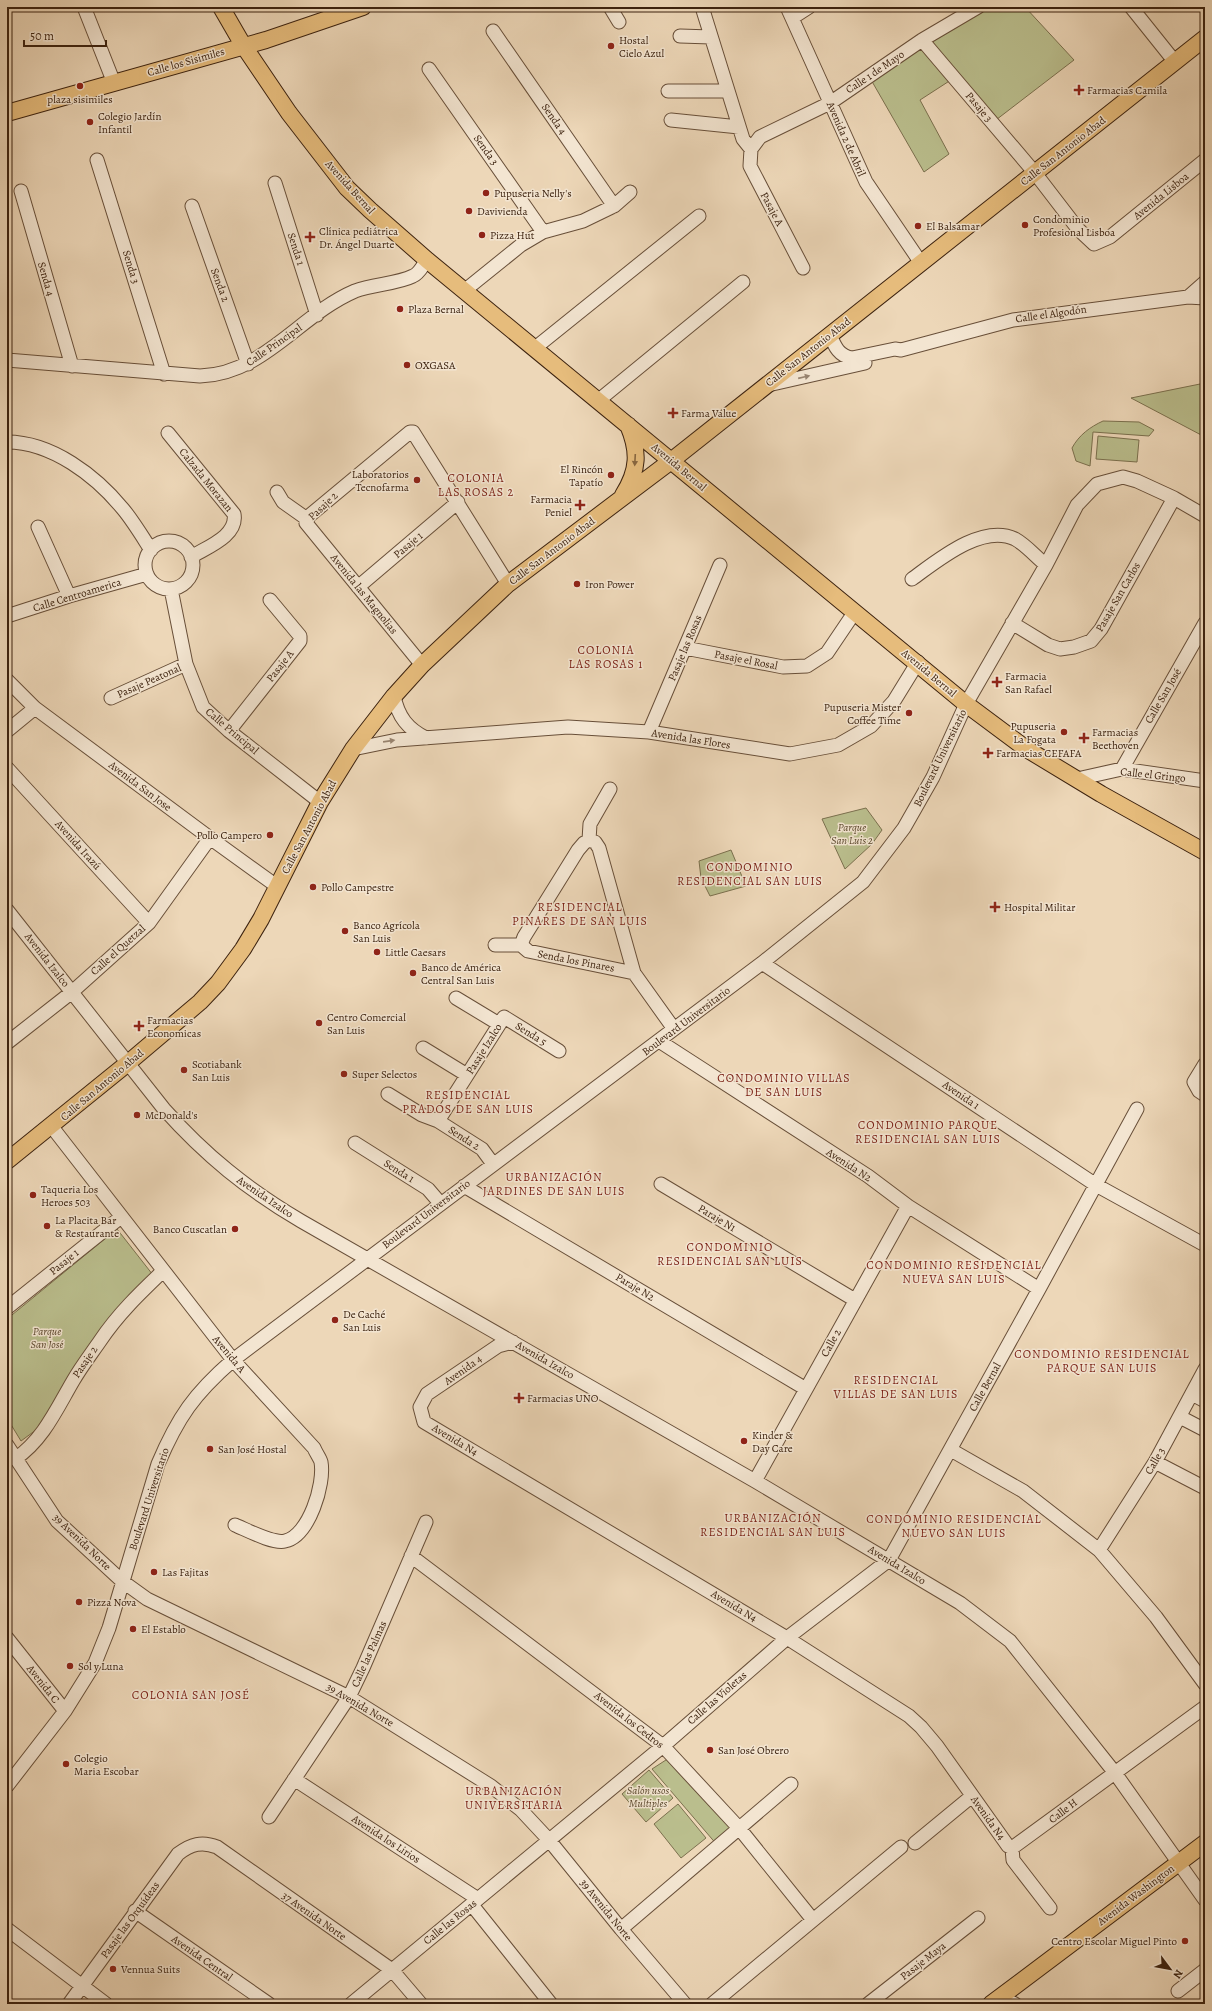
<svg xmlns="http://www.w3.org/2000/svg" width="1212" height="2011" font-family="Alegreya,serif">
<rect width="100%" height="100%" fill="#edd7b8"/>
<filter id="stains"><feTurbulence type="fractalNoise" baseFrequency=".005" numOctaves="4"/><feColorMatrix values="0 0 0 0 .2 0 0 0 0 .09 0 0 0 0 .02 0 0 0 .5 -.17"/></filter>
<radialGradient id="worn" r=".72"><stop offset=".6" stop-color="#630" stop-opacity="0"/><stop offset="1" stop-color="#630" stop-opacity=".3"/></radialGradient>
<path fill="#babe8d" stroke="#7b704e" d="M 979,7 L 1025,7 L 1074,60 L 992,123 L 954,78 L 920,100 L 949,154 L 924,172 L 870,78 Z
M 1205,383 L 1205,437 L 1131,398 Z
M 1103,421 L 1139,422 L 1154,430 L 1149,436 L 1093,432 L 1090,466 L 1076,461 L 1072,448 C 1079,435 1090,427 1103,421 Z
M 1098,436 L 1139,440 L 1137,462 L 1096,459 Z
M 866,808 L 882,830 L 872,844 L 845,869 L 822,819 Z
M 731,850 L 746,886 L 710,896 L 701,878 L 699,861 Z
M 117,1229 L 153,1275 L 128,1298 L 92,1342 L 40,1427 L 21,1441 L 7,1418 L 7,1319 Z
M 669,1758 L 736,1831 L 718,1846 L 652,1769 Z
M 649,1770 L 673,1798 L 646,1822 L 622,1794 Z
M 678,1804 L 706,1838 L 681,1858 L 654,1824 Z"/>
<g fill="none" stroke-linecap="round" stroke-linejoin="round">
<defs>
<path id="minor" d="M 84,7 L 114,83
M 610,7 L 619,22
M 702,7 L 743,139 L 751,149
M 787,7 L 866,182 L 921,263
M 1131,7 L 1175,62
M 792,18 L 809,7
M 493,31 L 614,206
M 680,36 L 711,37
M 922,40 L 1035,173 L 1078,229 L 1094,244 L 1110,237 L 1205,160
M 429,69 L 543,232
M 668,91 L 728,91
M 671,120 L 739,127
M 751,149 L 760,137 L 830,103 L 922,40 L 978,7
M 751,149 L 750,166 L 803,268
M 97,160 L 164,374
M 275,183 L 317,315
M 21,191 L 72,366
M 192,206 L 248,364
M 464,291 L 521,245 L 543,232 L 583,221 L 614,206 L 630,192
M 1188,297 L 1205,282
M 830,335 C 835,347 839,356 852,358 L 895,349 L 901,350 L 1013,320 L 1188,297 L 1205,298
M 535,348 L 699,216
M 7,360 L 200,376 C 264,374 299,315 355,291 C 373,284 397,284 413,276 C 419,274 423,265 427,260
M 768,385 L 865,363
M 599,400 L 743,282
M 168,433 L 234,514 C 238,536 207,547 191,557
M 7,442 C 52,442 96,476 123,509 C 133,521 142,536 151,550
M 277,492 L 283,502 L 307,519
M 38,527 L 69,596
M145 565a24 24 0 1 1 48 0a24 24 0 1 1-48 0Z
M 912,579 C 937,561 982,523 1015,539 C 1026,545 1036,557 1046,565
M 358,587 L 458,502
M 171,589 L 186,664 L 203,707 L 229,731 L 320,802
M 7,616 L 69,596 L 147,574
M 1012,623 L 1048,645 L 1060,649 L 1074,647 L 1091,641 L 1101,629 L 1174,498
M 685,648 L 783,667 L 807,666 L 827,653 L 854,613
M 422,665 L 306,523 L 309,516 L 410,432 L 413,432 L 508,584
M 7,680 L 35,708 L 210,838 L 278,887
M 394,696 C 398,717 408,729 426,738
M 111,698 L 186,664
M 7,731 L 35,708
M 229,731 L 300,641 L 300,636 L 270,600
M 649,732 L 720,565
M 353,749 L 397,740 L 568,727 L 649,732 L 790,754 L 838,745 L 871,726 L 894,701 L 918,662
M 7,768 L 149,923
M 1122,769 L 1205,623
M 1077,779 L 1122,769 L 1205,781
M 589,840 L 595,842 L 599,848 L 634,973 L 674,1029
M 589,840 L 590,824 L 610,789
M 7,910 L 164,1109 C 206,1156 247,1189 301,1221 L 755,1481 L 960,1603 L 1010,1641 L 1115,1773 L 1205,1900
M 495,945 L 521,945 L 528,951 L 634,973
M 521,945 L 524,937 L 578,850 L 584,843 L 589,840
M 762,963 L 1096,1185 L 1205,1245
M 456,998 L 499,1024
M 659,1041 L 868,1176 L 908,1206 L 1039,1289
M 7,1043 L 72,992 L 149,923 L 210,838
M 423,1048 L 467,1075
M 1205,1064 L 1194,1082 L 1199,1091 L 1205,1095
M 388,1094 L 422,1115 L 438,1121 L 482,1149 L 493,1164
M 438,1121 L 504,1017 L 559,1051
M 52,1127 L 233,1360 L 314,1448 C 316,1453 320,1458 321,1462 C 325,1484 309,1536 285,1541 C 273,1544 247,1530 235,1525
M 355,1143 L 428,1189 L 440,1203
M 661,1184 L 855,1300
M 464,1186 L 806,1389
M 7,1308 L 121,1217
M 513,1342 L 498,1346 L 427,1394 L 420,1407 L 424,1422 L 787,1638 L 909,1716 L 921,1727 L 937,1746 L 1008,1846 L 1012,1848
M 1192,1394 L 1205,1401
M 1180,1417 L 1205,1430
M 7,1445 L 57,1521 L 122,1581 L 147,1599 L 349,1697 L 491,1786 L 521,1810 L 549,1840 L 621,1929 L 685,2004
M 951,1450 L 1023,1491 L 1099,1550 L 1156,1617 L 1205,1684
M 15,1459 C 43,1440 56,1410 73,1381 C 81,1367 91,1354 100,1341 C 118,1314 140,1293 163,1271
M 1155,1462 L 1205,1488
M 755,1481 L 908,1206
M 1099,1550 L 1155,1462 L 1205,1369
M 411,1556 L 663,1746 L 739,1828 L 813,1920
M 7,1638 L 65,1711
M 294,1779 L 478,1899
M 7,1786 L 65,1711 L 95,1663 L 109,1628 L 158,1464 C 178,1417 194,1394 233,1360 L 762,963 L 863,882 L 904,828 L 933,777 L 966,704 L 1046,565 L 1077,505 L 1097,484 L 1123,477 L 1137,481 L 1174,498 L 1205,516
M 269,1817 L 349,1697 L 363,1668 L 426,1522
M 915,1843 L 972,1796
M 1012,1848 L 1205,1707
M 1012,1848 L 1013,1860 L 1050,1908
M 472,1905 L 551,2004
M 135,1911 L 269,2004
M 7,1929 L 106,2004
M 621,1929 L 791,1784
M 1178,1991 L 1205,1970
M 1001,1997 L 1015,2004
M 69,2004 L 178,1854 C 191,1844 202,1841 217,1847 L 392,1970 L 421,2004
M 351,2004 L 663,1746 L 787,1638 L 889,1560 L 1039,1289 L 1137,1109
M 712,2004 L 901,1847
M 868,2004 L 978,1918"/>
<path id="major" d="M 221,7 L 243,45 L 289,113 L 347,188 L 370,210 L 427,260 L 966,704 L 1025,748 L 1101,794 L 1205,852
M 7,113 L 266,40 L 363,7
M 623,495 C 639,470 639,451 628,425
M 7,1161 L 128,1063 L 200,1002 L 218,983 L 243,949 L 261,919 L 320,802 L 353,749 L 394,696 L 422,665 L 508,584 L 671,461 L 1205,38
M 991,2004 L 1205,1843"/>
</defs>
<use href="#minor" stroke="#684f39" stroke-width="15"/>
<use href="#major" stroke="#3c220f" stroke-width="18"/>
<use href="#minor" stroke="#f3e5d1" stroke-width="13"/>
<use href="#major" stroke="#e6bc7c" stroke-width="16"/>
</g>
<defs><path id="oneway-solid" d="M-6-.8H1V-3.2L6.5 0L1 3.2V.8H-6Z"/></defs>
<g fill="#988470">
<use href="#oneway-solid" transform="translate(804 377) rotate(-13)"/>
<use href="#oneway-solid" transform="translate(389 741) rotate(-8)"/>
</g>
<use fill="#886740" href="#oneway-solid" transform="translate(635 460) rotate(93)"/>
<g fill="#8f2418" stroke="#f3e5d1" stroke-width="1.5">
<circle cx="611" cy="46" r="4"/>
<circle cx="80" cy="86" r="4"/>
<path d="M1077 84h4v4h4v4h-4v4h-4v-4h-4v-4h4z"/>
<circle cx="90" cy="122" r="4"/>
<circle cx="486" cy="193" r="4"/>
<circle cx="469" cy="211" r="4"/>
<circle cx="1025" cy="225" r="4"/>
<circle cx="918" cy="226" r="4"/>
<circle cx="482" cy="235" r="4"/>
<path d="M308 231h4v4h4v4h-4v4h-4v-4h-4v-4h4z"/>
<circle cx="400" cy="309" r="4"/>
<circle cx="407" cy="365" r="4"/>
<path d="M671 407h4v4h4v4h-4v4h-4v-4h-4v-4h4z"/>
<circle cx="611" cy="475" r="4"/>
<circle cx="417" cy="480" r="4"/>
<path d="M578 499h4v4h4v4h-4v4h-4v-4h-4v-4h4z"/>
<circle cx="577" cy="584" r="4"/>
<path d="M995 676h4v4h4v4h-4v4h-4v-4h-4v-4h4z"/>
<circle cx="909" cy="713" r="4"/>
<circle cx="1064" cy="732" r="4"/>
<path d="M1082 732h4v4h4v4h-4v4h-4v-4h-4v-4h4z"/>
<path d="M986 747h4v4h4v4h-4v4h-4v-4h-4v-4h4z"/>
<circle cx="270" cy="835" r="4"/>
<circle cx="313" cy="887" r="4"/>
<path d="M993 901h4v4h4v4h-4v4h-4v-4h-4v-4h4z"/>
<circle cx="345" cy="931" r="4"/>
<circle cx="377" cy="952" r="4"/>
<circle cx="413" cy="973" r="4"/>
<circle cx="319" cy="1023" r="4"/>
<path d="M137 1020h4v4h4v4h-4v4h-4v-4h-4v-4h4z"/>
<circle cx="184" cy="1070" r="4"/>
<circle cx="344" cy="1074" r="4"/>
<circle cx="137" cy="1115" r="4"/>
<circle cx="33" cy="1195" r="4"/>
<circle cx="47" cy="1226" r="4"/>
<circle cx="235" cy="1229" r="4"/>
<circle cx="335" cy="1320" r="4"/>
<path d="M517 1392h4v4h4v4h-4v4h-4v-4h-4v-4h4z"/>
<circle cx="744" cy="1441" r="4"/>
<circle cx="210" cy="1449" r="4"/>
<circle cx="154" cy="1572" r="4"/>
<circle cx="79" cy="1602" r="4"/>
<circle cx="133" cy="1629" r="4"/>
<circle cx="70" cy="1666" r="4"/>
<circle cx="710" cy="1750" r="4"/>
<circle cx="66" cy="1764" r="4"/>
<circle cx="1185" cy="1941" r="4"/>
<circle cx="113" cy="1969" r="4"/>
</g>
<g text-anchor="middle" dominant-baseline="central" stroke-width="3" stroke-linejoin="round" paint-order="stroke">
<g font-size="11" fill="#3c220f" stroke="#f3e5d1" text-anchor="start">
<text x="619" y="40">Hostal<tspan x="619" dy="13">Cielo Azul</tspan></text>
<text x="1087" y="90">Farmacias Camila</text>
<text x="80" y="99" text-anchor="middle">plaza sisimiles</text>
<text x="98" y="116">Colegio Jardín<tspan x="98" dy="13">Infantil</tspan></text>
<text x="494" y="193">Pupuseria Nelly's</text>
<text x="477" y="211">Davivienda</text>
<text x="1033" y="219">Condominio<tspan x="1033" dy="13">Profesional Lisboa</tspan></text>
<text x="926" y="226">El Balsamar</text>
<text x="319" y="231">Clínica pediátrica<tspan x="319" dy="13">Dr. Ángel Duarte</tspan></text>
<text x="490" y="235">Pizza Hut</text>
<text x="408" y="309">Plaza Bernal</text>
<text x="415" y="365">OXGASA</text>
<text x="681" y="413">Farma Value</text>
<text x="603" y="469" text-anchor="end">El Rincón<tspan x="603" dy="13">Tapatío</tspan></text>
<text x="409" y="474" text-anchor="end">Laboratorios<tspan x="409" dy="13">Tecnofarma</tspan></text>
<text x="572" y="499" text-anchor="end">Farmacia<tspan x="572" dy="13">Peniel</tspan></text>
<text x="585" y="584">Iron Power</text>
<text x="1005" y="676">Farmacia<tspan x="1005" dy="13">San Rafael</tspan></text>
<text x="901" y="707" text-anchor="end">Pupuseria Mister<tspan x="901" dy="13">Coffee Time</tspan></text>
<text x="1056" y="726" text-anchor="end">Pupuseria<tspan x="1056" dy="13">La Fogata</tspan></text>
<text x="1092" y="732">Farmacias<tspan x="1092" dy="13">Beethoven</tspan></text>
<text x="996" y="753">Farmacias CEFAFA</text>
<text x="262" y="835" text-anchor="end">Pollo Campero</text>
<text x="321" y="887">Pollo Campestre</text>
<text x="1004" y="907">Hospital Militar</text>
<text x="353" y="925">Banco Agrícola<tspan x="353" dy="13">San Luis</tspan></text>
<text x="385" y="952">Little Caesars</text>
<text x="421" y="967">Banco de América<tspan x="421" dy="13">Central San Luis</tspan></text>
<text x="327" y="1017">Centro Comercial<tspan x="327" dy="13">San Luis</tspan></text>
<text x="147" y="1020">Farmacias<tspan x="147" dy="13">Economicas</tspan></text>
<text x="192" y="1064">Scotiabank<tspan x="192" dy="13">San Luis</tspan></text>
<text x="352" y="1074">Super Selectos</text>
<text x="145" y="1115">McDonald's</text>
<text x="41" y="1189">Taqueria Los<tspan x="41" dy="13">Heroes 503</tspan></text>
<text x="55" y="1220">La Placita Bar<tspan x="55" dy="13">&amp; Restaurante</tspan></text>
<text x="227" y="1229" text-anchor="end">Banco Cuscatlan</text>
<text x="343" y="1314">De Caché<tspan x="343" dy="13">San Luis</tspan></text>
<text x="527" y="1398">Farmacias UNO</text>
<text x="752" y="1435">Kinder &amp;<tspan x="752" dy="13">Day Care</tspan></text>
<text x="218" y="1449">San José Hostal</text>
<text x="162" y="1572">Las Fajitas</text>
<text x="87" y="1602">Pizza Nova</text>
<text x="141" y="1629">El Establo</text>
<text x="78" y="1666">Sol y Luna</text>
<text x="718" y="1750">San José Obrero</text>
<text x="74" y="1758">Colegio<tspan x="74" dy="13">Maria Escobar</tspan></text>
<text x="1177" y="1941" text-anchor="end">Centro Escolar Miguel Pinto</text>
<text x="121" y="1969">Vennua Suits</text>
</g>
<g font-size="11" fill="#3c220f" stroke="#f3e5d1">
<text transform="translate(186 62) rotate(-16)">Calle los Sisimiles</text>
<text transform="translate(875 72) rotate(-34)">Calle 1 de Mayo</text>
<text transform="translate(979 107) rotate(50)">Pasaje 3</text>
<text transform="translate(554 119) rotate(55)">Senda 4</text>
<text transform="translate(846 139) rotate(66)">Avenida 2 de Abril</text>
<text transform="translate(486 150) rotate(55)">Senda 3</text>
<text transform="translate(1063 151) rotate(-38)">Calle San Antonio Abad</text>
<text transform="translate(350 187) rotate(48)">Avenida Bernal</text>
<text transform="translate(1161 196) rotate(-39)">Avenida Lisboa</text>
<text transform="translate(772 209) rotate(62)">Pasaje A</text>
<text transform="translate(296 249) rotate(72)">Senda 1</text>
<text transform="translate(131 267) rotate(73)">Senda 3</text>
<text transform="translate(46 279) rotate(74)">Senda 4</text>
<text transform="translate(220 285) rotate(70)">Senda 2</text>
<text transform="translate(1051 314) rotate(-8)">Calle el Algodón</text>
<text transform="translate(274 345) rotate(-35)">Calle Principal</text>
<text transform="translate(808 352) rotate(-38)">Calle San Antonio Abad</text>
<text transform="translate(679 467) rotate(40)">Avenida Bernal</text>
<text transform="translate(206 480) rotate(51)">Calzada Morazan</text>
<text transform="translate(323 506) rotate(-43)">Pasaje 2</text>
<text transform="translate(408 545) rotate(-40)">Pasaje 1</text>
<text transform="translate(552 551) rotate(-37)">Calle San Antonio Abad</text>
<text transform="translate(364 594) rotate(51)">Avenida las Magnolias</text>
<text transform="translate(77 595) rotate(-17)">Calle Centroamerica</text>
<text transform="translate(1118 597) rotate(-60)">Pasaje San Carlos</text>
<text transform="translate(685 648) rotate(-67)">Pasaje las Rosas</text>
<text transform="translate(746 660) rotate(11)">Pasaje el Rosal</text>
<text transform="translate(280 666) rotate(-52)">Pasaje A</text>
<text transform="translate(929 673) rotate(40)">Avenida Bernal</text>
<text transform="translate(149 681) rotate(-24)">Pasaje Peatonal</text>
<text transform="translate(1163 696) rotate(-60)">Calle San José</text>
<text transform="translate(232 731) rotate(40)">Calle Principal</text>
<text transform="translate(691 739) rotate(9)">Avenida las Flores</text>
<text transform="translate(940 758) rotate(-64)">Boulevard Universitario</text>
<text transform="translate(1153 775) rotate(6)">Calle el Gringo</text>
<text transform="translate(140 786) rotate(37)">Avenida San Jose</text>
<text transform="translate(309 827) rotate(-62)">Calle San Antonio Abad</text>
<text transform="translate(78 845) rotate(48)">Avenida Irazú</text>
<text transform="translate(118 950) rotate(-42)">Calle el Quetzal</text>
<text transform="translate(47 960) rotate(52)">Avenida Izalco</text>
<text transform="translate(576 961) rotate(11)">Senda los Pinares</text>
<text transform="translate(686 1021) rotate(-37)">Boulevard Universitario</text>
<text transform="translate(531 1034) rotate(32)">Senda 5</text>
<text transform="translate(484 1049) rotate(-58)">Pasaje Izalco</text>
<text transform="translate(102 1085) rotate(-40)">Calle San Antonio Abad</text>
<text transform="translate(961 1095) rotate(34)">Avenida 1</text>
<text transform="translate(464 1138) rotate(33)">Senda 2</text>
<text transform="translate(849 1165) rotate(33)">Avenida N2</text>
<text transform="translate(399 1171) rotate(32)">Senda 1</text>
<text transform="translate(265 1197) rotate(34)">Avenida Izalco</text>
<text transform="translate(426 1214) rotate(-37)">Boulevard Universitario</text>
<text transform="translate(717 1218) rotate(31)">Paraje N1</text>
<text transform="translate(64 1262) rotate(-39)">Pasaje 1</text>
<text transform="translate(635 1287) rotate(31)">Paraje N2</text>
<text transform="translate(831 1343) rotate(-61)">Calle 2</text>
<text transform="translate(229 1354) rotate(50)">Avenida A</text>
<text transform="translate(545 1360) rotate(30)">Avenida Izalco</text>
<text transform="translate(85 1362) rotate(-56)">Pasaje 2</text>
<text transform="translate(463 1370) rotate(-35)">Avenida 4</text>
<text transform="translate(985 1387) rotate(-61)">Calle Bernal</text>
<text transform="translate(455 1440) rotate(31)">Avenida N4</text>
<text transform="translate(1155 1461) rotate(-60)">Calle 3</text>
<text transform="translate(149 1499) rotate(-72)">Boulevard Universitario</text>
<text transform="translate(82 1542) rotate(44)">39 Avenida Norte</text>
<text transform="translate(897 1565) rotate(31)">Avenida Izalco</text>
<text transform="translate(734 1606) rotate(31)">Avenida N4</text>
<text transform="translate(369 1654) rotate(-66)">Calle las Palmas</text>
<text transform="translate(43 1684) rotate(52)">Avenida C</text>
<text transform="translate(717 1698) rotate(-41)">Calle las Violetas</text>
<text transform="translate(360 1705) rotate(30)">39 Avenida Norte</text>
<text transform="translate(629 1720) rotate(38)">Avenida los Cedros</text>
<text transform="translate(1063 1811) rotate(-38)">Calle H</text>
<text transform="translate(988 1818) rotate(55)">Avenida N4</text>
<text transform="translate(386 1839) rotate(33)">Avenida los Lirios</text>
<text transform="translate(1136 1895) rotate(-37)">Avenida Washington</text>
<text transform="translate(606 1910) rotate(51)">39 Avenida Norte</text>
<text transform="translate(314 1916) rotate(35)">37 Avenida Norte</text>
<text transform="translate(130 1920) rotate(-54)">Pasaje las Orquídeas</text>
<text transform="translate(450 1922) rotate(-39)">Calle las Rosas</text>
<text transform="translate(202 1958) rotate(35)">Avenida Central</text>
<text transform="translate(923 1961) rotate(-38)">Pasaje Maya</text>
</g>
<g font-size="11" font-style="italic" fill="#5c492e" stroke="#f3e5d1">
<text x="852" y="827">Parque<tspan x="852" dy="13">San Luis 2</tspan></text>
<text x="47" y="1331">Parque<tspan x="47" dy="13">San José</tspan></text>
<text x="648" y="1790">Salón usos<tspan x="648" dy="13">Multiples</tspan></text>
</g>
<g font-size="12" letter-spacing="1" fill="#7a1f14" stroke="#f3e5d1">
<text x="476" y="478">COLONIA<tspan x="476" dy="14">LAS ROSAS 2</tspan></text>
<text x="606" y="650">COLONIA<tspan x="606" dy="14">LAS ROSAS 1</tspan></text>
<text x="750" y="867">CONDOMINIO<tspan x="750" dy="14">RESIDENCIAL SAN LUIS</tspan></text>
<text x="580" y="907">RESIDENCIAL<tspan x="580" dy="14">PINARES DE SAN LUIS</tspan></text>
<text x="784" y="1078">CONDOMINIO VILLAS<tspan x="784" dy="14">DE SAN LUIS</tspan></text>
<text x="468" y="1095">RESIDENCIAL<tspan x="468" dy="14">PRADOS DE SAN LUIS</tspan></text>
<text x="928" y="1125">CONDOMINIO PARQUE<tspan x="928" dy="14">RESIDENCIAL SAN LUIS</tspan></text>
<text x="554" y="1177">URBANIZACIÓN<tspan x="554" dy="14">JARDINES DE SAN LUIS</tspan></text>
<text x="730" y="1247">CONDOMINIO<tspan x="730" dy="14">RESIDENCIAL SAN LUIS</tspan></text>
<text x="954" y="1265">CONDOMINIO RESIDENCIAL<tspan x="954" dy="14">NUEVA SAN LUIS</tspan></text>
<text x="1102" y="1354">CONDOMINIO RESIDENCIAL<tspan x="1102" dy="14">PARQUE SAN LUIS</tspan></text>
<text x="896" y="1380">RESIDENCIAL<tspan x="896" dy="14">VILLAS DE SAN LUIS</tspan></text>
<text x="773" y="1518">URBANIZACIÓN<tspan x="773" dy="14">RESIDENCIAL SAN LUIS</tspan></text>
<text x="954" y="1519">CONDOMINIO RESIDENCIAL<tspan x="954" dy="14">NUEVO SAN LUIS</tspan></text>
<text x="191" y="1695">COLONIA SAN JOSÉ</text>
<text x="514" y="1791">URBANIZACIÓN<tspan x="514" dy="14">UNIVERSITARIA</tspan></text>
</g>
</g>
<rect width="1212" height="2011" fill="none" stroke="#edd7b8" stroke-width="24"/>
<rect x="8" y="8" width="1196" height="1995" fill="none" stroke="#3c220f" stroke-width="2"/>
<rect x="12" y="12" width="1188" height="1987" fill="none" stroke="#3c220f"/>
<g transform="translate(1170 1969) rotate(122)" stroke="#f3e5d1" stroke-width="3" paint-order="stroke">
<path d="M0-3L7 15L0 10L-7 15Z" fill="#3c220f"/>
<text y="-6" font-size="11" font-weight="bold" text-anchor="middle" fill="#3c220f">N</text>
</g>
<path d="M24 40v6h82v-6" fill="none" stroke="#3c220f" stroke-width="2"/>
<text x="30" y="40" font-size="12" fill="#3c220f" stroke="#f3e5d1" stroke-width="3" paint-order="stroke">50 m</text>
<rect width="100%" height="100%" filter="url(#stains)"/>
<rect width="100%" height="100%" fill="url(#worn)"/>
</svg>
